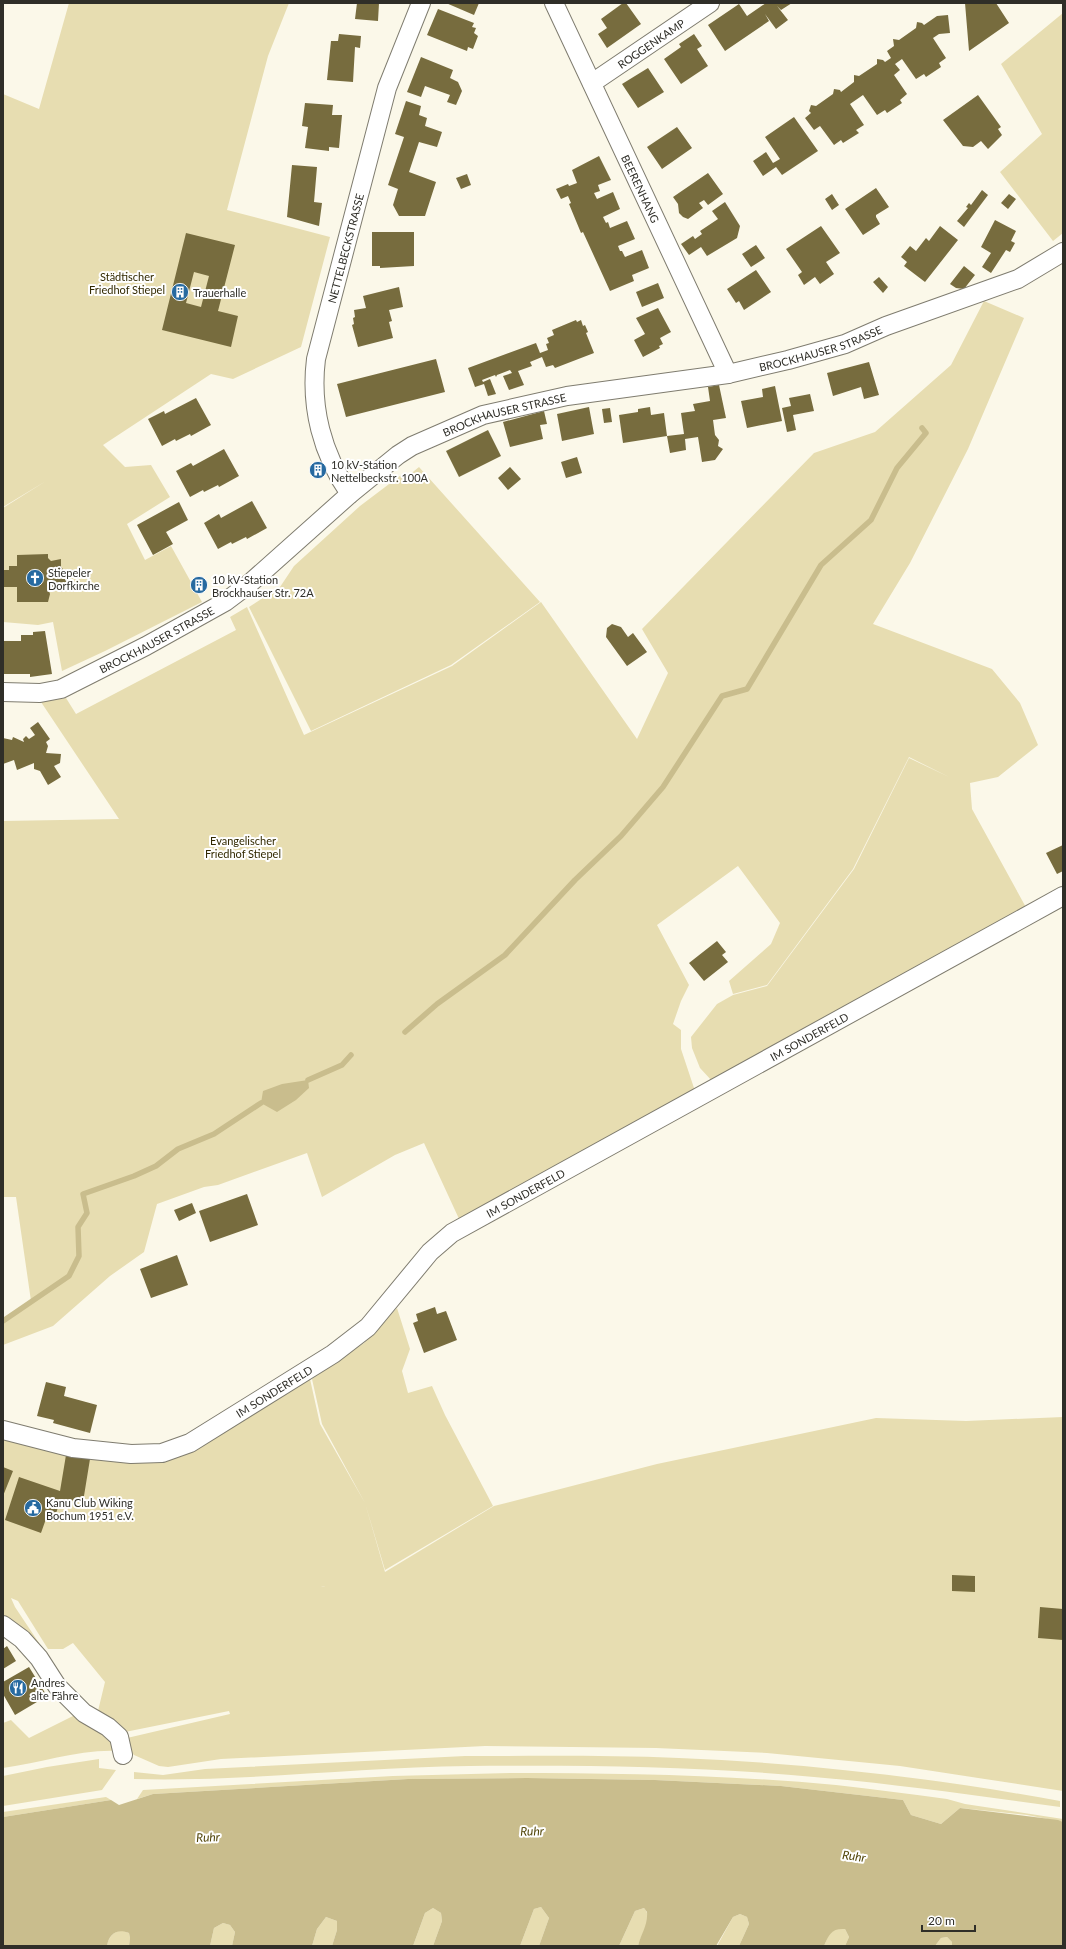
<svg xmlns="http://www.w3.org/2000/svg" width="1066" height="1949" font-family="Lato,sans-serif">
<rect width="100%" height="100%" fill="#fbf8e9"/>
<path fill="#e7ddb1" d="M 69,3 L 289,3 L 268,56 L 227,210 L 330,237 L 301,347 L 233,379 L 211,374 L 103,445 L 125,467 L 151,465 L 170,497 L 127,524 L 145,560 L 171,546 L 202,602 L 105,651 L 62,671 L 53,622 L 38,625 L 3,622 L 3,508 L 46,481 L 3,507 L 3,94 L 39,109 Z
M 1063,13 L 1063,233 L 1053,241 L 1000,172 L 1042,134 L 1001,64 Z
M 984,301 L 1024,318 L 968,449 L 910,563 L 873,624 L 992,669 L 1020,703 L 1038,745 L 998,777 L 970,783 L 972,809 L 1028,911 L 712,1081 L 700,1068 L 692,1048 L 691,1037 L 717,1004 L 733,995 L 767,986 L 854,869 L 909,758 L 949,777 L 909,757 L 853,869 L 767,985 L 733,994 L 729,981 L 771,944 L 780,923 L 738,866 L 657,925 L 689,985 L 681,1001 L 673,1024 L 681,1030 L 681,1049 L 695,1091 L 460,1221 L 424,1143 L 395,1155 L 322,1197 L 307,1153 L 218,1185 L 204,1187 L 157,1204 L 144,1252 L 110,1276 L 53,1326 L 3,1345 L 3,1318 L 31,1301 L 16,1197 L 3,1197 L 3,821 L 119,819 L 41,702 L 66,698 L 76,714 L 236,630 L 230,617 L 247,607 L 304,735 L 452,666 L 541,602 L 637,739 L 668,673 L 642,629 L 814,453 L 875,432 L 951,365 Z
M 419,467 L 540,602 L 451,665 L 311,731 L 249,607 L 280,587 L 294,566 L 360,506 L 405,472 L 408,476 Z
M 397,1308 L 410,1349 L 402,1371 L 408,1393 L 432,1386 L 445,1415 L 493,1506 L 385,1570 L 365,1503 L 322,1424 L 312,1379 L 364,1343 Z
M 310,1379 L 320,1424 L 365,1503 L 385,1572 L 321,1587 L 385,1572 L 494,1506 L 657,1464 L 876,1418 L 966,1421 L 1063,1417 L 1063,1791 L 900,1766 L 767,1753 L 656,1748 L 485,1746 L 221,1759 L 168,1767 L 159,1766 L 134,1755 L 130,1751 L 127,1738 L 230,1714 L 229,1711 L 125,1732 L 97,1715 L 105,1682 L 73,1643 L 63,1649 L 48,1649 L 18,1601 L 11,1598 L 15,1607 L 39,1643 L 36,1643 L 3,1620 L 3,1435 L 125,1463 L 164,1459 Z
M 79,1713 L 100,1725 L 119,1751 C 79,1749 42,1763 3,1768 L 3,1723 L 11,1720 L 29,1738 Z
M 465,1756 C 536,1756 608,1755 679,1758 C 807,1763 934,1778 1060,1801 L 1060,1807 C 978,1796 897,1784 814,1777 C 700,1766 584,1765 469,1766 C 358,1767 246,1782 134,1779 L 134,1772 L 163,1775 L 205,1769 Z
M 99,1759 L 99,1768 L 116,1770 L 102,1790 L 3,1806 L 3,1776 L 47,1767 Z
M 511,1773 C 619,1773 728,1775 836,1785 C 873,1789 910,1794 947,1799 L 965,1804 L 1063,1819 L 1063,1822 L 1027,1815 L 960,1808 L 941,1824 L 911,1815 L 903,1800 L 781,1786 L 655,1780 L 527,1778 L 408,1779 L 153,1794 L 137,1799 L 143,1790 L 393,1776 Z
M 106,1797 L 111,1800 L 3,1817 L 3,1812 Z
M 541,1907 L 549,1918 L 539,1946 L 520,1946 L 534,1909 Z
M 433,1908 L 441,1913 L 442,1921 L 433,1946 L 413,1946 L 425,1913 Z
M 644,1908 C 654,1919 641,1933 638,1946 L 619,1946 L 635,1911 Z
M 740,1914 L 747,1917 L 749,1924 L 739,1946 L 717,1946 L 733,1917 Z
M 326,1917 L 337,1921 L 337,1930 L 332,1946 L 312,1946 L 317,1929 Z
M 223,1923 L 230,1925 L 235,1932 L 232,1946 L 210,1946 L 214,1928 Z
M 836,1929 L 845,1929 L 849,1937 L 845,1946 L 824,1946 L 829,1934 Z
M 121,1930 L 129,1933 L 130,1938 L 129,1946 L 107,1946 C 108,1938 113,1932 121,1930 Z
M 947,1937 L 952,1942 L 952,1946 L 935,1946 L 941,1938 Z"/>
<path fill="#c9bd8d" d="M 308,1080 L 309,1088 L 296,1100 L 277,1112 L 261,1103 L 263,1091 L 282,1084 Z
M 527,1778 L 655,1780 L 781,1786 L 903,1800 L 911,1815 L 941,1824 L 960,1808 L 1058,1820 L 1063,1822 L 1063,1946 L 952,1946 L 952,1942 L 947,1937 L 941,1938 L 935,1946 L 845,1946 L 849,1937 L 845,1929 C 832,1928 829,1934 824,1946 L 739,1946 L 749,1924 L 747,1917 L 740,1914 L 733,1917 L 716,1946 L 638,1946 C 641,1933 648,1926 647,1912 L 644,1908 L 635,1911 L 619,1946 L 539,1946 L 549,1918 L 541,1907 L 534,1909 L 520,1946 L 433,1946 L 442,1921 L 441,1913 L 433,1908 L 425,1913 L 413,1946 L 332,1946 L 337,1930 L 337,1921 L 326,1917 L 317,1929 L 312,1946 L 232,1946 L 235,1932 L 230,1925 L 223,1923 L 214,1928 L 210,1946 L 129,1946 L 130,1938 L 129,1933 C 117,1928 109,1934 107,1946 L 3,1946 L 3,1817 L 111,1800 L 119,1805 L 153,1794 L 408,1779 Z"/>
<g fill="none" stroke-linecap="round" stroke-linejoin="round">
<path stroke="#c9bd8d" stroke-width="5.5" d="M 405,1032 L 437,1004 L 505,955 L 575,880 L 621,836 L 663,787 L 722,696 L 747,689 L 821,565 L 871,520 L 897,468 L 926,433 L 922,428
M 308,1080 L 342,1065 L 351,1055
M 3,1321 L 69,1276 L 79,1256 L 78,1227 L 87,1213 L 83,1194 L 134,1176 L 156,1166 L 178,1149 L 214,1134 L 261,1103"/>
</g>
<path fill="#776c3e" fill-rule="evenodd" d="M 357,3 L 379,3 L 378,21 L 355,19 Z
M 446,3 L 479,3 L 474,15 Z
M 623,3 L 626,3 L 641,24 L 607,48 L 598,34 L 607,28 L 601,19 Z
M 766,3 L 792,3 L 781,10 L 777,6 L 788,20 L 776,29 L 765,14 L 769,21 L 725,51 L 708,25 L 739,4 L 747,16 Z
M 965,3 L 996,3 L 1009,23 L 969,51 Z
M 438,9 L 474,23 L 472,27 L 476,28 L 474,33 L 478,36 L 473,49 L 468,47 L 467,51 L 427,35 Z
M 948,15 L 950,33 L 939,34 L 933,38 L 946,58 L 939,63 L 941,67 L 926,77 L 924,74 L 916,79 L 902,59 L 895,64 L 900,70 L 894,75 L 907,94 L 900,100 L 902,103 L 887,113 L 885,110 L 877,115 L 863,95 L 850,104 L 864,125 L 856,130 L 859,133 L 843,143 L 841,140 L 834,145 L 820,126 L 814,130 L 805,118 L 811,113 L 809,111 L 811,105 L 816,106 L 833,94 L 834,89 L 840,90 L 841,92 L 854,82 L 854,75 L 859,76 L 877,64 L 877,59 L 883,60 L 885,62 L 891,58 L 887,51 L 894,46 L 893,39 L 899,40 L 916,28 L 917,22 L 922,23 L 924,25 L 937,16 Z
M 339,34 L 361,36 L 360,48 L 355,47 L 353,82 L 327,80 L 331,41 L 338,41 Z
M 694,34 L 702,46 L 697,49 L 708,66 L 681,84 L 664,59 L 681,47 L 679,44 Z
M 421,57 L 453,70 L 450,78 L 458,82 L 462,91 L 456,105 L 447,102 L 450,95 L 425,86 L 421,97 L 407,92 Z
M 648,68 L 664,92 L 638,108 L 622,84 Z
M 978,95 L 1001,127 L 998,129 L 1002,135 L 988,149 L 981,141 L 973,147 L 963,146 L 943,120 Z
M 406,101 L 421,106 L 419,115 L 427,118 L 425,126 L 442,132 L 437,147 L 419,142 L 409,172 L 436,182 L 425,216 L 399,216 L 393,205 L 398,189 L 388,185 L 404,137 L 395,134 Z
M 305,103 L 333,105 L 332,115 L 342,115 L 339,148 L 329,147 L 329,151 L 305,148 L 308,127 L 302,126 Z
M 794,117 L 818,151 L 782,175 L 776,167 L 763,176 L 753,161 L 766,152 L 773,163 L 780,159 L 765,137 Z
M 677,127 L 692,148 L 662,169 L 647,147 Z
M 599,156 L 611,180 L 598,185 L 600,191 L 594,193 L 597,199 L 613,192 L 620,209 L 603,217 L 606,223 L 608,222 L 610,228 L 627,221 L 635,239 L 618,246 L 620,251 L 622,251 L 625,257 L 642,250 L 649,268 L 632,275 L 634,281 L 610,291 L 583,232 L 581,233 L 569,204 L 571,203 L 568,196 L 561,199 L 556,189 L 568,184 L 569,186 L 577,183 L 572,170 Z
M 292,165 L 317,167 L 314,202 L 322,203 L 319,226 L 287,217 Z
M 708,173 L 723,194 L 708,205 L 704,200 L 699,203 L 703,208 L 688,219 L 683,217 L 679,213 L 678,204 L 673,197 Z
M 467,174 L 471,185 L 461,189 L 456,178 Z
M 876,188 L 889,207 L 876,215 L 876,217 L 880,224 L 863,235 L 845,209 Z
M 982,190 L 988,195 L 964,227 L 957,221 L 968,208 L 966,207 L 969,203 L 971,205 Z
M 832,194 L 839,205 L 832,210 L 825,199 Z
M 1009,194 L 1016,199 L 1008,209 L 1001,203 Z
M 725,202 L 740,226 L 737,238 L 707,256 L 701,247 L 689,255 L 681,244 L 693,236 L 695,239 L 702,234 L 700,231 L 718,219 L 712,211 Z
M 995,220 L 1016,231 L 1011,241 L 1015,243 L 1010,252 L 1006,250 L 991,273 L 982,267 L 991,253 L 981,247 Z
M 821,226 L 840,253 L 826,262 L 834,274 L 820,284 L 815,277 L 804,285 L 798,275 L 802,272 L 786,249 Z
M 940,226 L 958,240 L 925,282 L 904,266 L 907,262 L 901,257 L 910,246 L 916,251 L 926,238 L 929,241 Z
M 372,232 L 414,232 L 414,266 L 380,268 L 380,266 L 372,266 Z
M 186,233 L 235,245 L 218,311 L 238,316 L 231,347 L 162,330 ZM 194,272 L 209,276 L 201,307 L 186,303 Z
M 756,245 L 765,258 L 751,267 L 742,254 Z
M 964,266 L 975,275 L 964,289 L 956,288 L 950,284 Z
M 756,270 L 771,292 L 744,310 L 739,301 L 736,303 L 727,289 Z
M 879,277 L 888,287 L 883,293 L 873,282 Z
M 658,283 L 664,298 L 642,307 L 636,292 Z
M 399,287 L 403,307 L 389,310 L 392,321 L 389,322 L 393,338 L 358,347 L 352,325 L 354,324 L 353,318 L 355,317 L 354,310 L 366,308 L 363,296 Z
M 658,308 L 671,332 L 660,338 L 663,344 L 659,346 L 660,348 L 643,357 L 634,340 L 645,334 L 636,318 Z
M 576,320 L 577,322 L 581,320 L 583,326 L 585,325 L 588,332 L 586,333 L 594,353 L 555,368 L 553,365 L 546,367 L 542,357 L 530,362 L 532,366 L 518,371 L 524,385 L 509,390 L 503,376 L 512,373 L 510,370 L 497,375 L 496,377 L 495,375 L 482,380 L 483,382 L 490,379 L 496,394 L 488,396 L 484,384 L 475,387 L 468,368 L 536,343 L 540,353 L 548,350 L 546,344 L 549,343 L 547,338 L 554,335 L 552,330 Z
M 436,359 L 445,392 L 346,417 L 337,384 Z
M 869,362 L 879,395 L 864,399 L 861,387 L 833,396 L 827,373 Z
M 719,385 L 726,418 L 713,420 L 715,435 L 719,440 L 718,446 L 723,449 L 715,460 L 702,462 L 698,437 L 685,439 L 686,450 L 670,453 L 667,436 L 684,434 L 681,413 L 695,411 L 693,404 L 710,401 L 708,387 Z
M 775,386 L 782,421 L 747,428 L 741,401 L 763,397 L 762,389 Z
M 810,394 L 814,411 L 793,415 L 796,430 L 787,432 L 782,408 L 791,406 L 789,398 Z
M 196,398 L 211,425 L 191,436 L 190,434 L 176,441 L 175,439 L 162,446 L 148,419 L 164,411 L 165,414 Z
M 589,407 L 594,434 L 562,441 L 557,414 Z
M 650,407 L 651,415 L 664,413 L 667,436 L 623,443 L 619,415 L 638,412 L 638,409 Z
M 610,408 L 612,422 L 604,423 L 602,409 Z
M 544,411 L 547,424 L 540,425 L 543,439 L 510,447 L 503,422 Z
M 488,430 L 501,456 L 459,477 L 446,451 Z
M 224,449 L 239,476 L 219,487 L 218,485 L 204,492 L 203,490 L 190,497 L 176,471 L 191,463 L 193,466 Z
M 577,457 L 582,473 L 566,478 L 561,462 Z
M 510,467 L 521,479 L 508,490 L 498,478 Z
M 252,501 L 267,528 L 247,539 L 246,537 L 232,544 L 231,542 L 218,549 L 204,523 L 219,514 L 221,518 Z
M 179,502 L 188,520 L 166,532 L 173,544 L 153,555 L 137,525 Z
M 48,554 L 48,558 L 51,561 L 61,559 L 61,567 L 66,572 L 68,571 L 70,573 L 68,575 L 68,581 L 71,582 L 69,585 L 67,584 L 61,592 L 60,589 L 48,588 L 50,594 L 48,602 L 17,602 L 17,587 L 3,587 L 3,570 L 9,570 L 9,566 L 17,566 L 17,555 Z
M 612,624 L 621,627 L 628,637 L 633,633 L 647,652 L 627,666 L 606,637 L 607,628 Z
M 45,631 L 52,674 L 30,677 L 30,674 L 3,674 L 3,641 L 21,641 L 21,635 L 33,635 L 33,632 Z
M 38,722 L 50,739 L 46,742 L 48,746 L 46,753 L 61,754 L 60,763 L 54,766 L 61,777 L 48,785 L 40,771 L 34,769 L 34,763 L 17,770 L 14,760 L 3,764 L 3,738 L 12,740 L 13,737 L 24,742 L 23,739 L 26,736 L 29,739 L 35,735 L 30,728 Z
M 1063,845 L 1063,871 L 1057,874 L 1046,853 Z
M 717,941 L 726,952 L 722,955 L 728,962 L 704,981 L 689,963 Z
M 247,1194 L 258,1225 L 210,1242 L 199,1211 Z
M 192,1203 L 196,1213 L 179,1221 L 174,1210 Z
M 177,1255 L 188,1285 L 151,1298 L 140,1269 Z
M 435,1307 L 437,1314 L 446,1311 L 457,1340 L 424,1353 L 413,1323 L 418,1321 L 416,1314 Z
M 46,1382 L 66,1387 L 64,1396 L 97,1405 L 90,1433 L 53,1423 L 54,1420 L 37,1416 Z
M 66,1455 L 90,1459 L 83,1502 L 61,1499 L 54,1519 L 47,1516 L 41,1533 L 5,1520 L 19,1477 L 60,1491 Z
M 3,1467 L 13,1471 L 3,1496 Z
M 952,1575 L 975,1576 L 975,1592 L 952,1591 Z
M 1040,1607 L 1063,1609 L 1063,1640 L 1038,1638 Z
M 7,1646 L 16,1661 L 3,1669 L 3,1649 Z
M 29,1667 L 47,1696 L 15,1715 L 3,1694 L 3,1682 Z"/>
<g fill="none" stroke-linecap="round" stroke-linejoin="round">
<defs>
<g id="minor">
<path id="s1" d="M 554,3 L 728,374"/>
<path id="s2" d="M 592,83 L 710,3"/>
<path id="s3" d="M 350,494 C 322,454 310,407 316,359 L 387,88 L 421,3"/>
<path id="s4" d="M 3,692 L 40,693 L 61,689 L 146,646 L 225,602 L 249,584 L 350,494 L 398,455 L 412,446 L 483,415 L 567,396 L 728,374 L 788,360 L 845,344 L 886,326 L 1018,279 L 1063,252"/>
<path id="s5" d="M 3,1430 L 73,1448 L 131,1454 L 162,1453 L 190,1443 L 333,1354 L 368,1327 L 430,1252 L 452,1233 L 1063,896"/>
<path d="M 3,1625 L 22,1639 L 39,1658 L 57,1686 L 84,1713 L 108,1727 L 119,1737 L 123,1755"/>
</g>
</defs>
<use href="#minor" stroke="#7f7c6f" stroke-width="20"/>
<use href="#minor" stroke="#fff" stroke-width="18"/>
</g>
<defs>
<symbol id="building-disc" viewBox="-11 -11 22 22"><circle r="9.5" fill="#276aa0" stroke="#fff"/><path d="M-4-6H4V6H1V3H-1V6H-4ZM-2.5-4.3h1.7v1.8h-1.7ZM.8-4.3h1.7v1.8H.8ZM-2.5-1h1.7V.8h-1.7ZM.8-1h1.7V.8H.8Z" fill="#fff"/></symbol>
<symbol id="church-disc" viewBox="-11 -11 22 22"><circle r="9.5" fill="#276aa0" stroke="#fff"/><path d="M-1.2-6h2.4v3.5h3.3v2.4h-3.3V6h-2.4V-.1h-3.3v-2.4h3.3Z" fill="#fff"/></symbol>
<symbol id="civic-disc" viewBox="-11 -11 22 22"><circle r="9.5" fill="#276aa0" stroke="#fff"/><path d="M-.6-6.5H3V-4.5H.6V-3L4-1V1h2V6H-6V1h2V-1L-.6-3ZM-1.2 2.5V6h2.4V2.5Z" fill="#fff"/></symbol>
<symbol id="restaurant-disc" viewBox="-11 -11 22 22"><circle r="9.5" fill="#276aa0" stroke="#fff"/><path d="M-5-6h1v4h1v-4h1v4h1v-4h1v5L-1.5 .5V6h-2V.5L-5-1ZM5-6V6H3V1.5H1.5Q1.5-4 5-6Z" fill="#fff"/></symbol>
</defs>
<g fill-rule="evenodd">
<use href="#building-disc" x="170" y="282" width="20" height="20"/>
<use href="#building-disc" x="308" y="460" width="20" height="20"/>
<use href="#church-disc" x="25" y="568" width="20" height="20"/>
<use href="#building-disc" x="189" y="575" width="20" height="20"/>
<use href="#civic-disc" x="23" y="1498" width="20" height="20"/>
<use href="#restaurant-disc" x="8" y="1678" width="20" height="20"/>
</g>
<g text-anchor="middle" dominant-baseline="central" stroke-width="4" stroke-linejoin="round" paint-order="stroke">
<g font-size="11" fill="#2f2e28" stroke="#fff">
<text stroke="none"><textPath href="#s2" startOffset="71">ROGGENKAMP</textPath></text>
<text stroke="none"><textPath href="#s1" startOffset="205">BEERENHANG</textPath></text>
<text stroke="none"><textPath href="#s3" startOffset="257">NETTELBECKSTRASSE</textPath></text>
<text stroke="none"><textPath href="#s4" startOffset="910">BROCKHAUSER STRASSE</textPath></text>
<text stroke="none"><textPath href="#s4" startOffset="586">BROCKHAUSER STRASSE</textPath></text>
<text stroke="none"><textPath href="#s4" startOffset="166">BROCKHAUSER STRASSE</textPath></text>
<text stroke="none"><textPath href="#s5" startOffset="938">IM SONDERFELD</textPath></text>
<text stroke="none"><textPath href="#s5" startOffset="614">IM SONDERFELD</textPath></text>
<text stroke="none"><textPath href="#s5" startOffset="290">IM SONDERFELD</textPath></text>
</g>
<g font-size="11" fill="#322901" stroke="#fff">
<text x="127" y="276">Städtischer<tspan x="127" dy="13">Friedhof Stiepel</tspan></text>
<text x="243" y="840">Evangelischer<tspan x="243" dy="13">Friedhof Stiepel</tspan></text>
</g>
<g font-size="11" fill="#2f2e28" stroke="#fff" text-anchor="start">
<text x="193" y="292">Trauerhalle</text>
<text x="331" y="464">10 kV-Station<tspan x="331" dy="13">Nettelbeckstr. 100A</tspan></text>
<text x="48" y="572">Stiepeler<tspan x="48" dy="13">Dorfkirche</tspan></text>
<text x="212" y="579">10 kV-Station<tspan x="212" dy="13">Brockhauser Str. 72A</tspan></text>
<text x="46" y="1502">Kanu Club Wiking<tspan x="46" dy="13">Bochum 1951 e.V.</tspan></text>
<text x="31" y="1682">Andres<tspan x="31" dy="13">alte Fähre</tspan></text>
</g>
<g font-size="12" font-style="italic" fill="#524609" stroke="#fff">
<text transform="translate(532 1831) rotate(-1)">Ruhr</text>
<text transform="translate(208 1837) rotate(-2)">Ruhr</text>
<text transform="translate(854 1856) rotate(7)">Ruhr</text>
</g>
</g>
<rect width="1066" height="1949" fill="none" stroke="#2f2e28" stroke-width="8"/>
<path d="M922 1925v6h53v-6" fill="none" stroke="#2f2e28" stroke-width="2"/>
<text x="928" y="1925" font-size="12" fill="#2f2e28" stroke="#ffffff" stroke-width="3" paint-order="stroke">20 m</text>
</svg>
